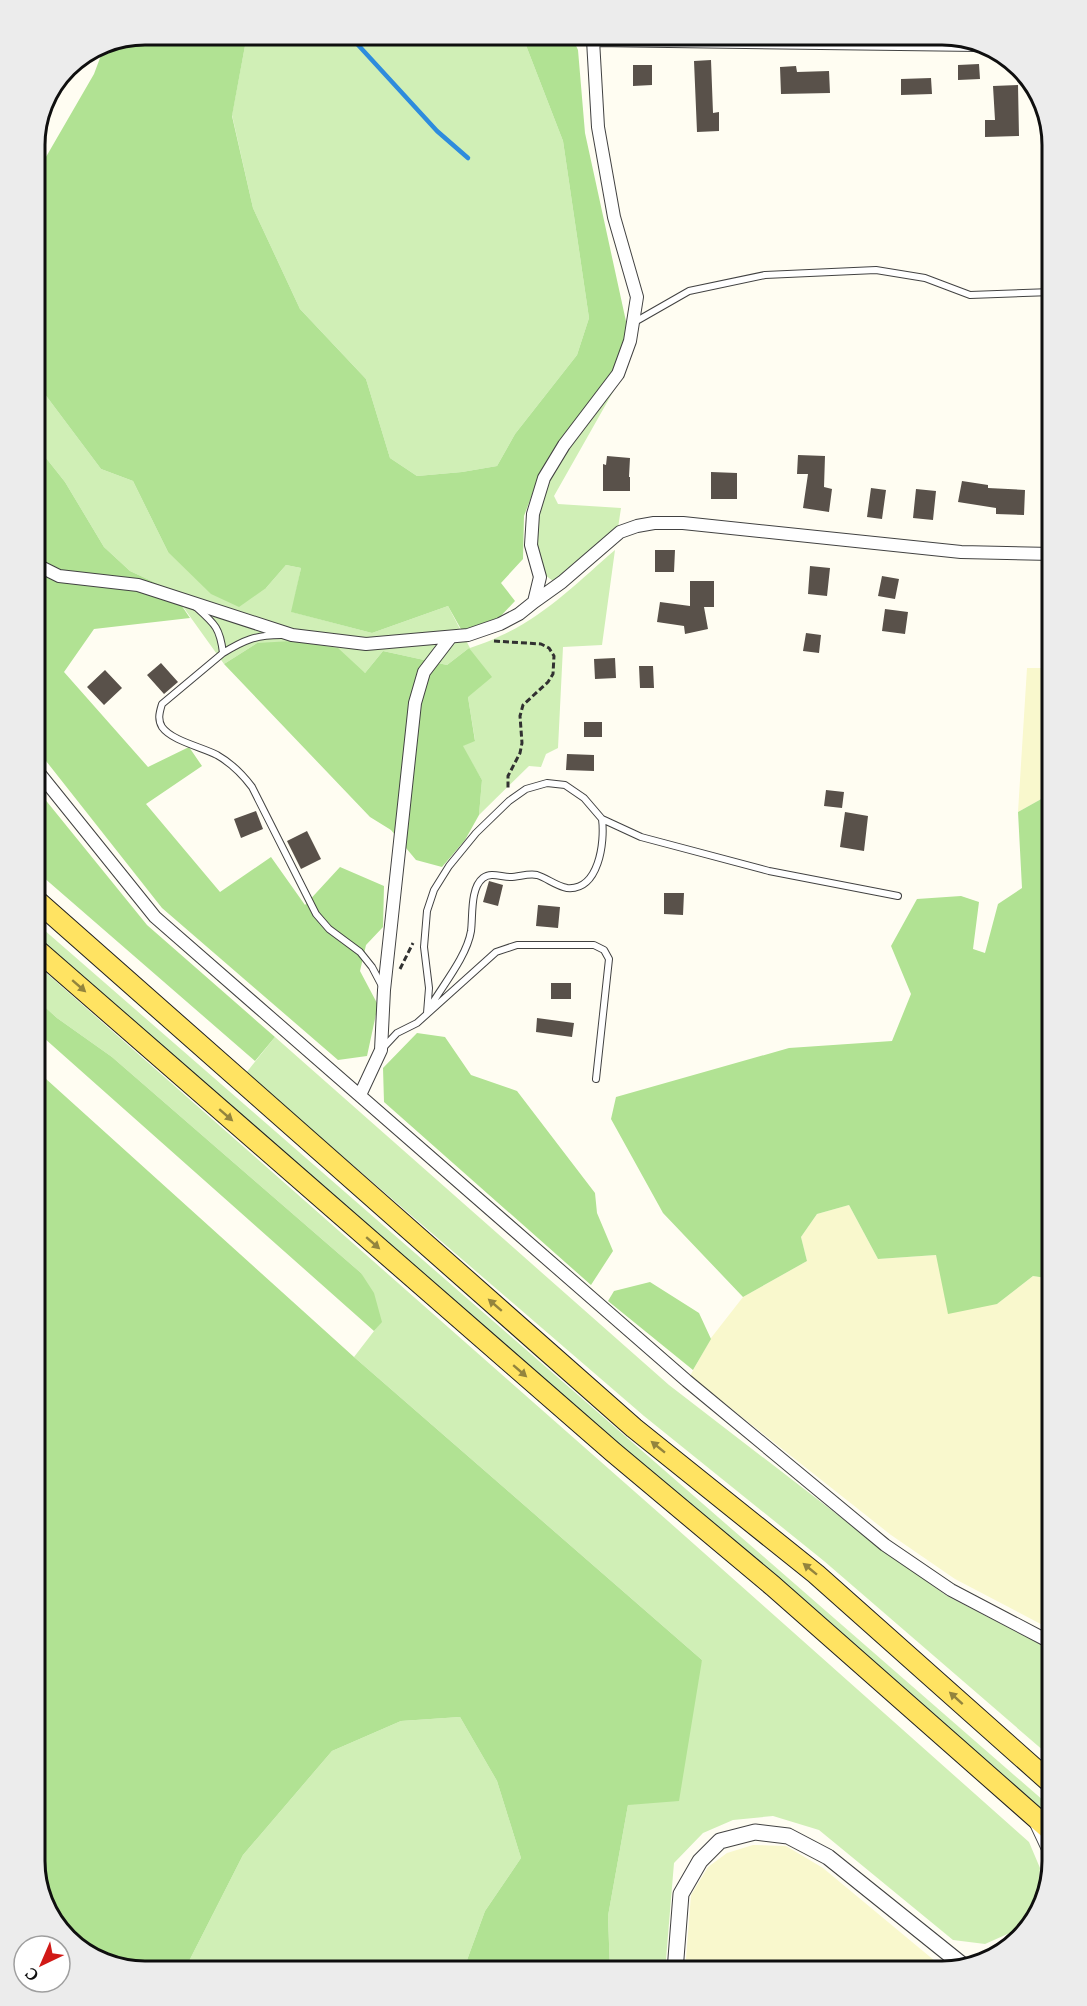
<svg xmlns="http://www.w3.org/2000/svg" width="1087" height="2006" font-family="Lora,serif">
<rect width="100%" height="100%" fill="#fffdf2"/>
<path fill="#f9f8cd" d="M 1027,668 L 1052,668 L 1052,793 L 1018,812 Z
M 849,1205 L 878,1259 L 936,1255 L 997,1304 L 1033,1276 L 1052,1279 L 1052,1630 L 955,1579 L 891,1535 L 690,1376 L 711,1338 L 743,1297 L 807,1261 L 801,1237 L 817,1214 Z
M 753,1845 L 786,1846 L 823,1868 L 947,1971 L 685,1971 L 691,1895 L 708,1867 L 727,1853 Z"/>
<path fill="#d0efb6" d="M 247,35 L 522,35 L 563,141 L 589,318 L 577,355 L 515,434 L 497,466 L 462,472 L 417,476 L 390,458 L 366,379 L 300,309 L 253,208 L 232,115 Z
M 35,381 L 101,469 L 133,481 L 168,552 L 266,588 L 286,565 L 301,568 L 292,612 L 372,633 L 448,606 L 470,648 C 480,644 491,641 500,636 C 544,617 580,580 615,550 L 602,645 L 563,647 L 558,748 L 546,754 L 541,767 L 529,766 L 479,815 L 482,780 L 462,746 L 475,740 L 468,697 L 469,648 L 447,665 L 383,651 L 365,673 L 257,643 L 224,664 L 171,590 L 130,571 L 104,547 L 65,482 L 35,444 Z
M 618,383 L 554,496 L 558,504 L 621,508 L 618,528 L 553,581 L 545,575 C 542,563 538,551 537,539 C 531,477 583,428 618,383 Z
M 35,922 L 1052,1808 L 1052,1821 L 35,938 Z
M 35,963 L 668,1521 L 1029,1842 L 1040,1868 L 1037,1902 L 1012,1932 L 985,1944 L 953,1940 L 819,1830 L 773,1816 L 733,1820 L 703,1833 L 674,1863 L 665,1971 L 610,1971 L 608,1916 L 628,1805 L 702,1660 L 354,1357 L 381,1322 L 361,1273 L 112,1057 L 57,1018 L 35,998 Z
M 275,1037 L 669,1385 L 882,1549 L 947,1596 L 1052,1650 L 1052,1758 L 824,1561 L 644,1416 L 246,1073 Z
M 460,1717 L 497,1781 L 521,1858 L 485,1911 L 463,1971 L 184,1971 L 243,1855 L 332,1751 L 401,1721 Z"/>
<path fill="#b1e293" d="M 145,35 L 247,35 L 232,116 L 253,208 L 300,309 L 366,379 L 390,458 L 417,476 L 462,472 L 497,466 L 515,434 L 577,355 L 589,318 L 563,141 L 522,35 L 571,35 L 578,50 L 585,133 L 627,326 L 626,341 L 615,371 L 539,476 L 524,516 L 523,559 L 501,583 L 515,601 L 499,618 L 462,631 L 448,606 L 372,633 L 291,612 L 301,568 L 286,565 L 266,588 L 239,607 L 211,594 L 168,552 L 133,481 L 101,469 L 35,381 L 35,186 L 39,169 L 94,74 L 106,42 Z
M 35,444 L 65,482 L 104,547 L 130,571 L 171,590 L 190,618 L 94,629 L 64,672 L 148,767 L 189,747 L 202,766 L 146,804 L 220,892 L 271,857 L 305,905 L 340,867 L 384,886 L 383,927 L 366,945 L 360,971 L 378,1005 L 367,1056 L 338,1060 L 162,908 L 35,747 Z
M 292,641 L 338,648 L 365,673 L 383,651 L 447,665 L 469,648 L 492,677 L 468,697 L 475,741 L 463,746 L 482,780 L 479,815 L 465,840 L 442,867 L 416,860 L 391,830 L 370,817 L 224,664 L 257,643 Z
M 35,787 L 147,925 L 275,1037 L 255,1061 L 35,870 Z
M 1052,793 L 1052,1279 L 1033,1276 L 997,1304 L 948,1314 L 936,1255 L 878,1259 L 849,1205 L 817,1214 L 801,1237 L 807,1261 L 743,1297 L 663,1213 L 611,1119 L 616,1097 L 789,1048 L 892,1041 L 911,994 L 891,946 L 917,899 L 961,896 L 979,902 L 973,949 L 985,953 L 998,904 L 1022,888 L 1018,812 Z
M 35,998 L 57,1018 L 112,1057 L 361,1273 L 374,1293 L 382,1322 L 374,1331 L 35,1030 Z
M 417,1033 L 445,1037 L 471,1075 L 517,1091 L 595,1193 L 597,1213 L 613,1251 L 591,1285 L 384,1102 L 383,1068 Z
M 35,1069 L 354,1357 L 702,1660 L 679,1801 L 628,1805 L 608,1916 L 610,1971 L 463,1971 L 485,1911 L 521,1858 L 497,1781 L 460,1717 L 401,1721 L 332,1751 L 243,1855 L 184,1971 L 138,1971 L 83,1953 L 43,1904 L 35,1861 Z
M 650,1282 L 699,1313 L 711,1339 L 693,1370 L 608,1301 L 614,1291 Z"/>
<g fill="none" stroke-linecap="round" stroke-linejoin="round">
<path stroke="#2e8cdd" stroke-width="4.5" d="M 349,35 L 437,131 L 468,158"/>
</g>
<path fill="#59514a" d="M 711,60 L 713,113 L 719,112 L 719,131 L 697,132 L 694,61 Z
M 979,64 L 980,79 L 958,80 L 958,65 Z
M 633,65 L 652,65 L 652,85 L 633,86 Z
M 796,66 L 797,72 L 829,71 L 830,93 L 781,94 L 780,67 Z
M 931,78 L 932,94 L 901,95 L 901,79 Z
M 1018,85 L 1019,136 L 985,137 L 985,120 L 995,120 L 993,86 Z
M 798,455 L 825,456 L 824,487 L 832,489 L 829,512 L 803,508 L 808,474 L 797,474 Z
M 607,456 L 630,458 L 629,477 L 630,477 L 630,491 L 603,491 L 603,464 L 606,465 Z
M 711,472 L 737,473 L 737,499 L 711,499 Z
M 962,481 L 988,485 L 988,488 L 1025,490 L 1024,515 L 996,514 L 996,508 L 958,502 Z
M 871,488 L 886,490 L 882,519 L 867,517 Z
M 916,489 L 936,491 L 933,520 L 913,518 Z
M 655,550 L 675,550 L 674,572 L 655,572 Z
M 810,566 L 830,568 L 827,596 L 808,594 Z
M 882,576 L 899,579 L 895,599 L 878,596 Z
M 690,581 L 714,581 L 714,607 L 704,607 L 708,629 L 685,634 L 684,626 L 657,622 L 660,602 L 690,606 Z
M 885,609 L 908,612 L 905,634 L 882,631 Z
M 806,633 L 821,635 L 819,653 L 803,651 Z
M 615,658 L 616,678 L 595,679 L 594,659 Z
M 161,663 L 178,682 L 164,694 L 147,675 Z
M 639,666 L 653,666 L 654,688 L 640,688 Z
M 105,670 L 122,688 L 104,705 L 87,687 Z
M 584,722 L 602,722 L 602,737 L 584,737 Z
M 567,754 L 594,755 L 594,771 L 566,770 Z
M 826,790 L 844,792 L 842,808 L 824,806 Z
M 256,811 L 263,829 L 241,838 L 234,819 Z
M 845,812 L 868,816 L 864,851 L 840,847 Z
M 307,831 L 321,859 L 301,869 L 287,841 Z
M 489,881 L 503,885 L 498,906 L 483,902 Z
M 664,893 L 684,893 L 683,915 L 664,914 Z
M 538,905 L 560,907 L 558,928 L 536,926 Z
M 551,983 L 571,983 L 571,999 L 551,999 Z
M 537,1018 L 574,1023 L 572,1037 L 536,1032 Z"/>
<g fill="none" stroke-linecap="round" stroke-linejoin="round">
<defs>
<path id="service" d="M 633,323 L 689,291 L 765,275 L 876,270 L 925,278 L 970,295 L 1052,292
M 196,607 C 215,624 220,628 223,653 L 162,704 C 160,711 157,719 162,727 C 172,741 202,747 217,755 C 231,763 243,775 252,787 L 316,914 L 329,929 L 360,952 L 372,967 L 382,986
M 223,653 C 244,640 256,635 281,635
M 430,1007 C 443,985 467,956 471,931 C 473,916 470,888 483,878 C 491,872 501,877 510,877 C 519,877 528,873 537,875 C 547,878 556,886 567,888 C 599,891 605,842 602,819
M 427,1013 L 429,988 L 424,947 L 427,911 L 434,890 L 449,866 L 476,833 L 509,801 L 526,789 L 547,783 L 565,785 L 584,798 L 602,819 L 641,837 L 769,871 L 898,896
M 382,1049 L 397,1033 L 417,1023 L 496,952 L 517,945 L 594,945 L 604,950 L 609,959 L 596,1079"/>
<path id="minor" d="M 593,40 L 978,45
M 35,564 L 59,576 L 138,585 L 292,635 L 366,644 L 468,635 L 500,624 L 519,614 L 534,602 L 540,577 L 531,545 L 533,514 L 544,478 L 564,445 L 618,374 L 630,341 L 637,297 L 614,217 L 598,127 L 593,40 L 590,35
M 534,602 L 562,582 L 620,532 L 637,526 L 654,523 L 683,523 L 961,552 L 1052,554
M 35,768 L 155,917 L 687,1381 L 885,1545 L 951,1590 L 1052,1643
M 360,1095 L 381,1050 L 384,990 L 415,703 L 424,672 L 450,638"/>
<path id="tertiary" d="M 1037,1822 L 1052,1854
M 675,1971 L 681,1894 L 700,1861 L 720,1841 L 755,1832 L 788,1836 L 828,1857 L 965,1967"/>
<path id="primary" d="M 35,899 L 634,1428 L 816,1574 L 1052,1784
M 35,948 L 613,1452 L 773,1586 L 1052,1832"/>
</defs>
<use href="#service" stroke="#424242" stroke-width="8"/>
<use href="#minor" stroke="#424242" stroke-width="14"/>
<use href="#tertiary" stroke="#424242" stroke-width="17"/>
<use href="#primary" stroke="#202020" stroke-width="22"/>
<path stroke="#313131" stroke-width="3" stroke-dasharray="6 3" stroke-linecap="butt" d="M 494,641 L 541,644 L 549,648 L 554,656 L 553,674 L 548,682 L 523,705 L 520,716 L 522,743 L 520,753 L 508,776 L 508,790
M 400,969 L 413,943"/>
<use href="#service" stroke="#fff" stroke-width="6"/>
<use href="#minor" stroke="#fff" stroke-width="12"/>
<use href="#tertiary" stroke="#fff" stroke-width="15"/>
<use href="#primary" stroke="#ffe362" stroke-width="20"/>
</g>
<defs><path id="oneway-solid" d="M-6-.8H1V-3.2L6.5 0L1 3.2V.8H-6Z" transform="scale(1.5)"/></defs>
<g fill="#93843d">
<use href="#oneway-solid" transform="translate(79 986) rotate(41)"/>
<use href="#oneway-solid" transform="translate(226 1115) rotate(41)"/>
<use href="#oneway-solid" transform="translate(373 1243) rotate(41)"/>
<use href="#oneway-solid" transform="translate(495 1305) rotate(-139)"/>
<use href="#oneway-solid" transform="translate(520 1371) rotate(41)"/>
<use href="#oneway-solid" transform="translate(658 1447) rotate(-141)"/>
<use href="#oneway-solid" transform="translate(810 1569) rotate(-141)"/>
<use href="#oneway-solid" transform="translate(956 1698) rotate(-138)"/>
</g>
<path d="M0 0H1087V2006H0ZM145 45H942A100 100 0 0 1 1042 145V1861A100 100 0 0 1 942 1961H145A100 100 0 0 1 45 1861V145A100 100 0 0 1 145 45Z" fill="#ececec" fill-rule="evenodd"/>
<path fill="none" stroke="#0f0f0f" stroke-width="3" d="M145 45H942A100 100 0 0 1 1042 145V1861A100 100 0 0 1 942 1961H145A100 100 0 0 1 45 1861V145A100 100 0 0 1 145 45Z"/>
<g transform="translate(42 1964) rotate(224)"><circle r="28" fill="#ffffff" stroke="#9f9f9f" stroke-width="1.5"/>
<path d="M0-4.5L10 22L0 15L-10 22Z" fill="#d11916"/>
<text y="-9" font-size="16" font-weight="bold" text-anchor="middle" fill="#0f0f0f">С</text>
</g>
</svg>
